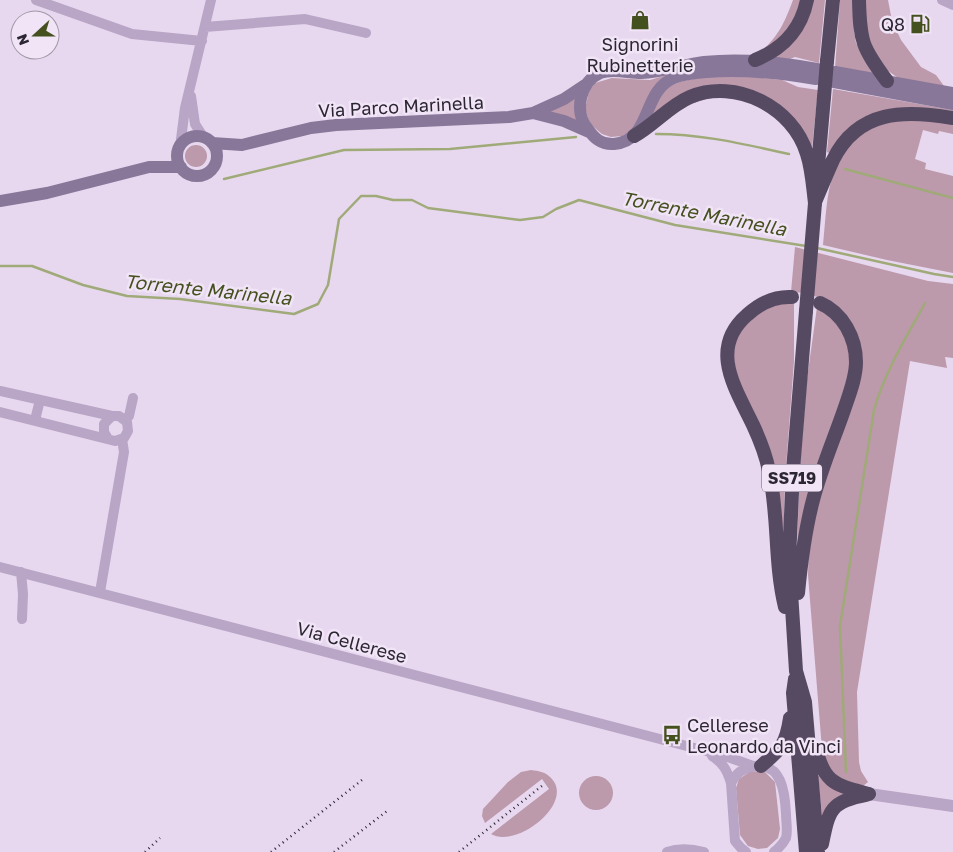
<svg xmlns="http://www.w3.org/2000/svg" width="953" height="852" font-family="'Golos Text',sans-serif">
<rect width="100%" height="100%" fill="#e7d8ef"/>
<path fill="#bc99ab" d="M 793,0 L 803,0 L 786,36 L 760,53 C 779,35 784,24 793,0 Z
M 811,0 L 825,0 L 819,63 L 795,57 L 790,59 L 774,58 Z
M 840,0 L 853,0 L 854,32 L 856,43 L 873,71 L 872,73 L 835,68 Z
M 862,0 L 888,0 L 892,21 L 901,40 L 921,67 L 936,75 L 944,86 L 898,78 L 883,67 L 870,52 Z
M 670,74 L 634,130 L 622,136 L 611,137 L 602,134 L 590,124 L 585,109 L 589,91 L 595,83 L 612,78 L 650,80 Z
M 744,76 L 782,80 L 798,87 L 818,90 L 812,148 L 741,88 L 653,116 C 652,73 714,77 744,76 Z
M 833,89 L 953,110 L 953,111 L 905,109 L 829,153 L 827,152 Z
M 578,94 L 579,123 L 543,111 Z
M 893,118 L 953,122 L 953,134 L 939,131 L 938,134 L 923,130 L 915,159 L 926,163 L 925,169 L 953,176 L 953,273 L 887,260 L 823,245 C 828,199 825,159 867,129 C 874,124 884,121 893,118 Z
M185 156a11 11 0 1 1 22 0a11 11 0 1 1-22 0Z
M 795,247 L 928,281 L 953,284 L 953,358 L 945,357 L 947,368 L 910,361 L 857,692 L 859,762 L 861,771 L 868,782 L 863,786 L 843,783 L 823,762 L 808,575 L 809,541 L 811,524 L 860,368 L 827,301 L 807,293 L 791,292 Z
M 794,302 L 794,361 L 785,480 L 783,555 L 777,496 L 736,381 L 733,348 L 740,331 L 765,307 Z
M 817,307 L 830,314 L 848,342 L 851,367 L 797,548 L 800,464 L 807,379 Z
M 531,770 C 539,771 546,772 552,779 C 574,804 516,849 491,834 L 549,789 L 542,779 L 485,823 L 482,816 L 483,809 L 508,782 L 521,772 Z
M 751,771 L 765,772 L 775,782 L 780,829 L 778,838 L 767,848 L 758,849 L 748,846 L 740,835 L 736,788 L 739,779 Z
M579 793a17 17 0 1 1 34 0a17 17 0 1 1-34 0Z
M 818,776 L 820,776 L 847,793 L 823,815 L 822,815 Z"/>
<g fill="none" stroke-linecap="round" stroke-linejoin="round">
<path stroke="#a0aa79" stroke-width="2.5" d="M 656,134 C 703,134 743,144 789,154
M 845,169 L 953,198
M 224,179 L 344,150 L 450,149 L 576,137
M 817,248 L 934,274 L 953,277
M 0,266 L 32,266 L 83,285 L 127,296 L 180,299 L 294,314 L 318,304 L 328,285 L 339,219 L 361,196 L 376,196 L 393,200 L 412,200 L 428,208 L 520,220 L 543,217 L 556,209 L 579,200 L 675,225 L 806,246
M 846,772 L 840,626 L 874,410 C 885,371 906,338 925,303"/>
<path stroke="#b9a5c6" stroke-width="10" d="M 36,0 L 132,34 L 202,41
M 942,0 L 953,5
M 205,27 L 305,19 L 366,33
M 191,96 L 195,124 L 204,138
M 180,147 L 185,108 L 211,0
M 0,391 L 112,416 L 119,416 L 127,422 L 128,431 L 124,438 L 115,441 L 0,412
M 125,419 L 129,416 L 133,398
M 35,420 L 40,400
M 107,437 L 104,432 L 104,424 L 112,416
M 0,567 L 725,756 L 753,766
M 21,572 L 23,594 L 22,619
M 100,592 L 124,452 L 122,439
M 712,756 C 723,763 727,770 731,783 L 735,841 L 741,848 L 746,852
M 731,783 C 736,774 741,769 751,767 C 782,760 785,793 786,814 C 786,821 788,831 786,838 C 783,844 779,848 774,852
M 667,852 C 679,848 692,849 704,852"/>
<path stroke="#b9a5c6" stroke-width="12" d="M 869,794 L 953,806"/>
<path stroke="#879" stroke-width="12" d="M 835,72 L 953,93
M 816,79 C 780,73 744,69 707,72 C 696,73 684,74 674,78 C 641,91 653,140 614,144 C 601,145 594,138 587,128 C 574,111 580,82 600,73 C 612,68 628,73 641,73 C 662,72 683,65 704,62 C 742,58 780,62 817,69
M 834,82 L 953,104
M 533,113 L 564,121 L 589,132
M177 156a20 20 0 1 1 40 0a20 20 0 1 1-40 0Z
M 212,143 L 242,145 L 311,128 L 336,125 L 509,117 L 533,113 L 564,99 L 585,85
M 0,201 L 47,193 L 149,167 L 181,167"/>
<path stroke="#564a62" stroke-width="14" d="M 859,0 C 860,42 862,47 887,81
M 755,60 C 783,49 801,30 807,0
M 827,61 L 833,0
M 634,136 C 654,125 669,106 690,97 C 736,78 793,107 807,154 C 812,169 813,187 815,203
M 817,177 L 824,97
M 815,202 C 821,188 827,173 833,160 C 858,109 905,110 953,118
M 806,311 L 793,470 L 789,560 L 796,671 L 805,702 L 818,852
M 798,593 C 801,562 805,530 813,500 C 821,469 834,439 844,410 C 849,395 856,378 856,362 C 856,338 843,313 820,303
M 785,607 C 774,562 779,516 769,471 C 766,455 760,440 753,425 C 736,389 708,349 747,315 C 759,304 775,296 792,297
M 795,679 L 793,693 L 806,852
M 816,748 C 824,784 836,785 869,794
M 761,766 C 781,749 786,745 790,718
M 822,844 C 829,810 830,802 866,795"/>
<path stroke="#2b2632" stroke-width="2.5" stroke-dasharray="1 4" stroke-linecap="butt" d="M 145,852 L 160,838
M 271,852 L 362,780
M 334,852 L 387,811
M 459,852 L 543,785"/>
<path stroke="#564a62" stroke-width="14" d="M 824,97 L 827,61
M 806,311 L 815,203"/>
</g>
<defs>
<symbol id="shop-bare" viewBox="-9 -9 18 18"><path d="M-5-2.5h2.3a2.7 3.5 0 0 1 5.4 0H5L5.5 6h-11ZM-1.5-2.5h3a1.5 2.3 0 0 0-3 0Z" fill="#45501f" stroke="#f1e4f7" stroke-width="2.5" paint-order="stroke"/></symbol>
<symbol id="fuel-bare" viewBox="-9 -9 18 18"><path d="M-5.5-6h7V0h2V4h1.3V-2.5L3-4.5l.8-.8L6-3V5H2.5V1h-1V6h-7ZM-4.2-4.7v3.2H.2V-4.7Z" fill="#45501f" stroke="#f1e4f7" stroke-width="2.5" paint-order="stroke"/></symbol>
<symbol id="bus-bare" viewBox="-9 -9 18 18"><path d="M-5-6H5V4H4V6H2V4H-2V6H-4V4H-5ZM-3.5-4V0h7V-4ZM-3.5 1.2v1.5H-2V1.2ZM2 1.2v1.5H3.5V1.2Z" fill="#45501f" stroke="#f1e4f7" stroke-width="2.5" paint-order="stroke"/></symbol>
</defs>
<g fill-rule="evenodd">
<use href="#shop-bare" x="626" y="6" width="28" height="28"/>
<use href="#fuel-bare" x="906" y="10" width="28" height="28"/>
<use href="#bus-bare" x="658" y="721" width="28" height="28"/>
</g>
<g text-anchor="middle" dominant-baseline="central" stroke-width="5" stroke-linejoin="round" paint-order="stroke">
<rect fill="#f1e4f7" stroke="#665f6d" stroke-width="1" x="762" y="464.5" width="60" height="27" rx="4"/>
<g font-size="16" font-weight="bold" fill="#2b2632">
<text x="792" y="478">SS719</text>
</g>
<g font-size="18" fill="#2b2632" stroke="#f1e4f7" text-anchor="end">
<text x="905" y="24">Q8</text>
<text x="640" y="44" text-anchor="middle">Signorini<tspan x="640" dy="21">Rubinetterie</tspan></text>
<text x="687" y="725" text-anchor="start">Cellerese<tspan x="687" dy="21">Leonardo da Vinci</tspan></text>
</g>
<g font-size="18" fill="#2b2632" stroke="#f1e4f7">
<text transform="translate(401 106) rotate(-3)">Via Parco Marinella</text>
<text transform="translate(352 642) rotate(15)">Via Cellerese</text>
</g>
<g font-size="19" font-style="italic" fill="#45501f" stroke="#f1e4f7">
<text transform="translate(704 213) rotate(11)">Torrente Marinella</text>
<text transform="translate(208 289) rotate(6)">Torrente Marinella</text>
</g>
</g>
<g transform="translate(35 35) rotate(249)"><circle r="24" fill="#f1e4f7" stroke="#a298a8"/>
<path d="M0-4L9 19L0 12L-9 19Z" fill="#45501f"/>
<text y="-8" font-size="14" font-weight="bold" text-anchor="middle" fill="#2b2632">N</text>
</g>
</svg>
